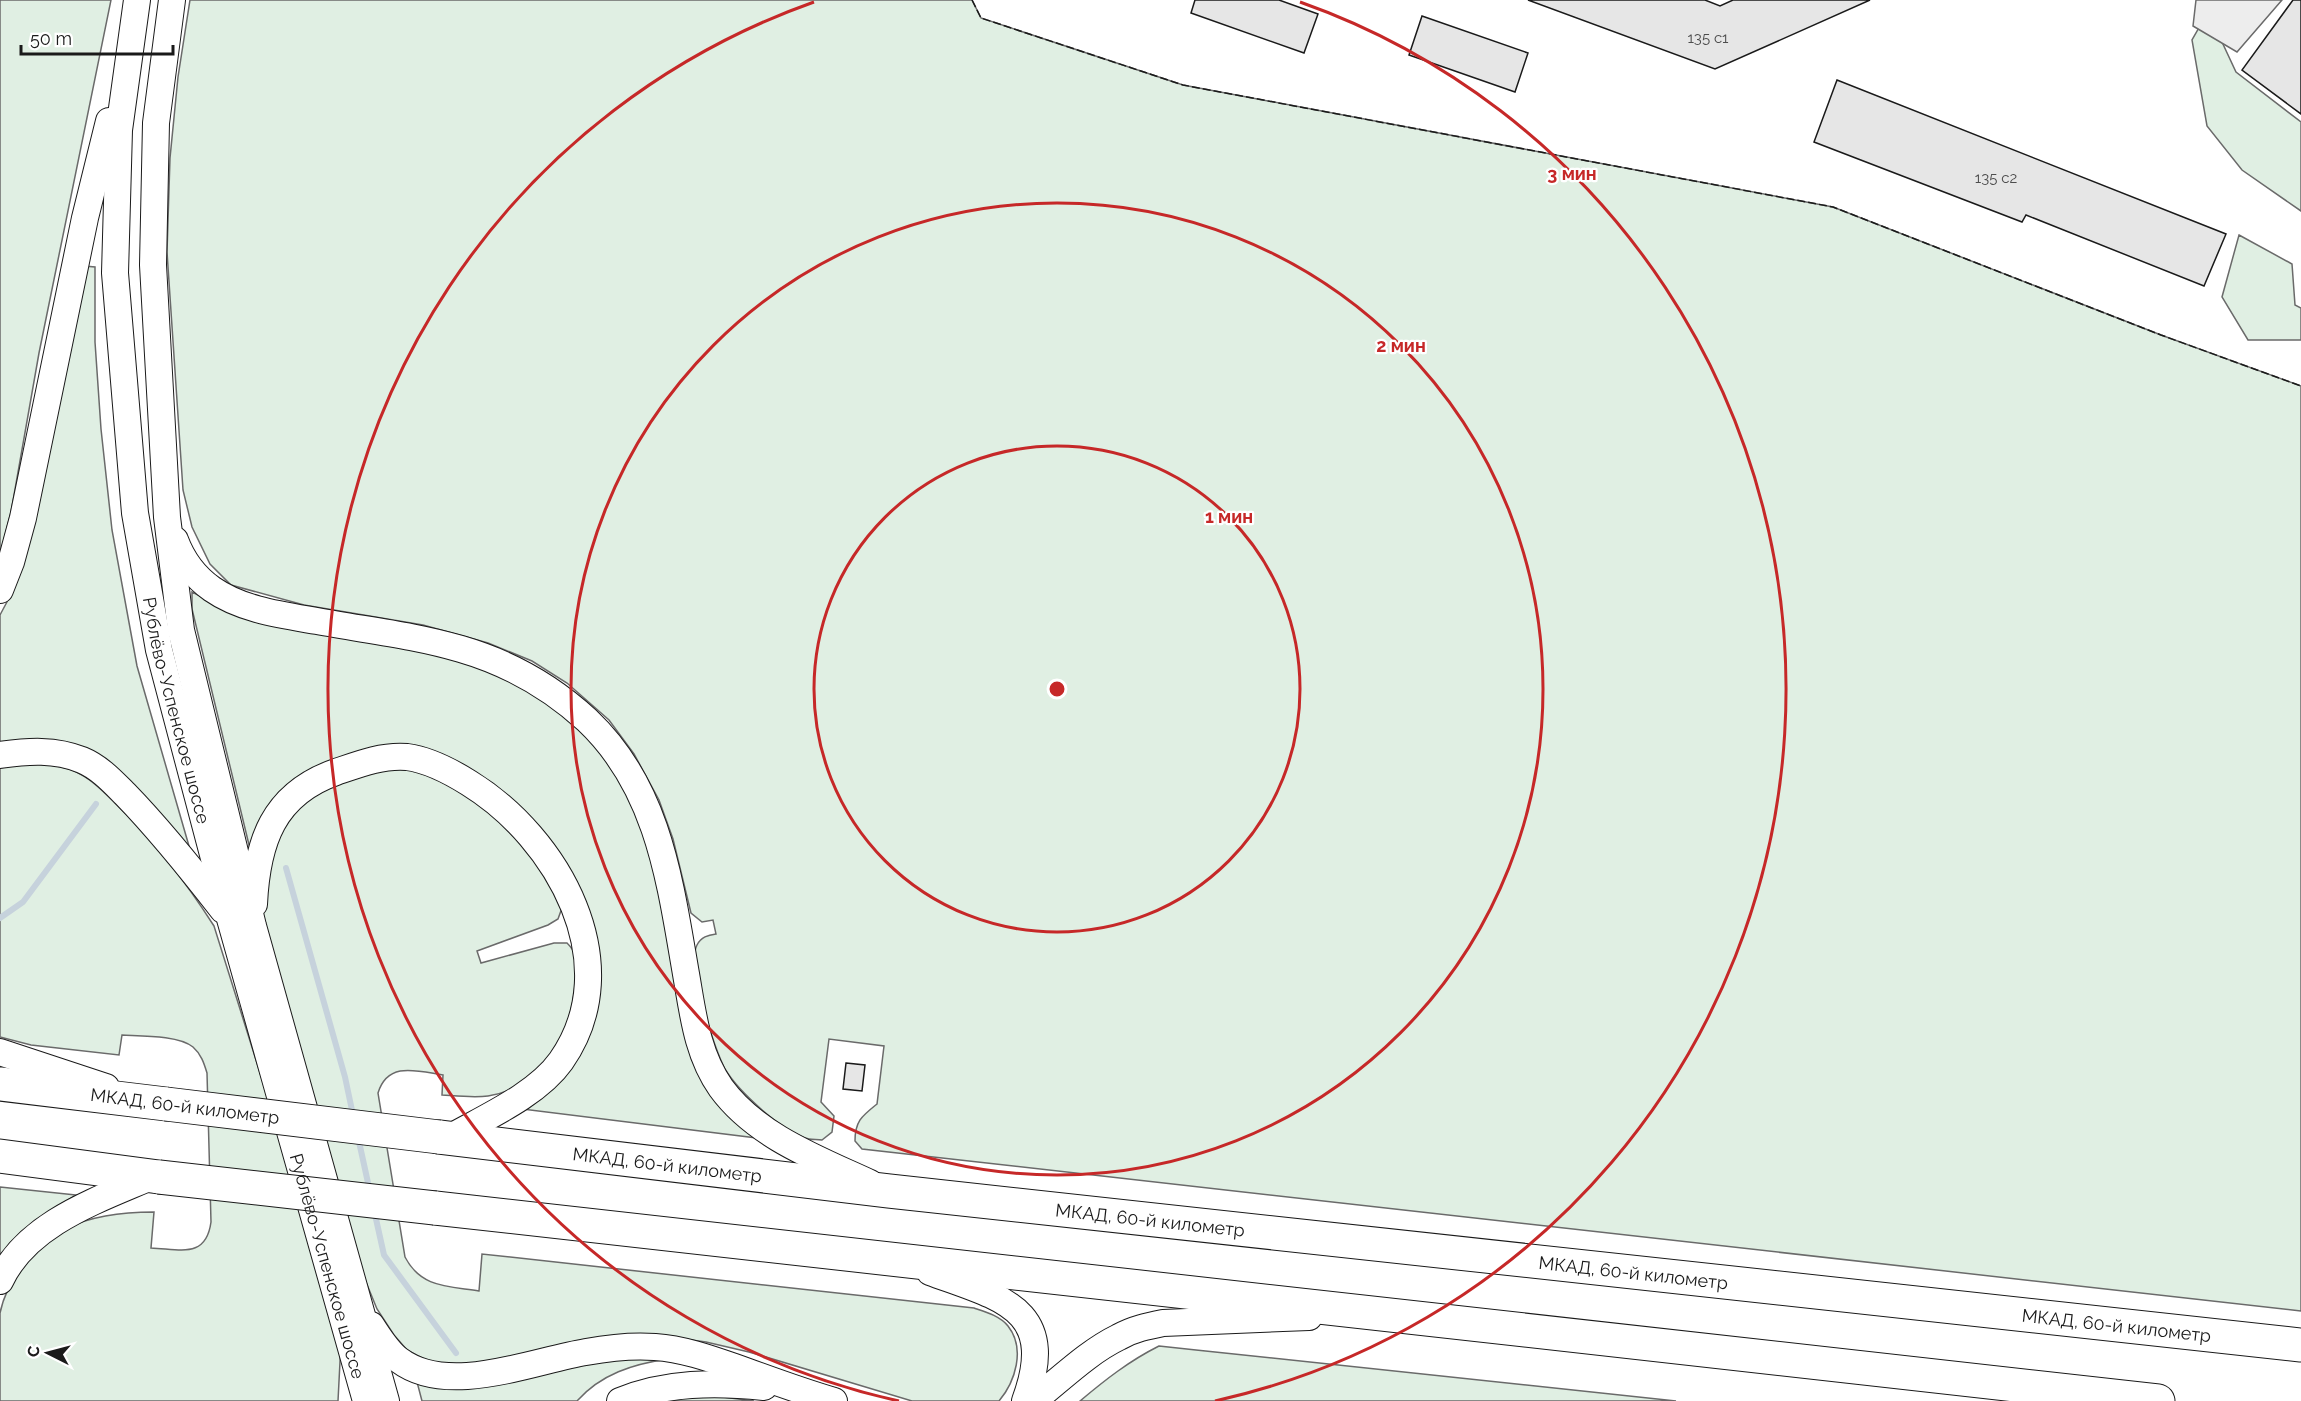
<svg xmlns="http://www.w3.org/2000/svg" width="2301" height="1401" font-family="Raleway,sans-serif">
<rect width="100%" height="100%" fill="#fff"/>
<path fill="#e0efe3" stroke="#6a6a6a" stroke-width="1.5" d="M 0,0 L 111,0 L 39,353 L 11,512 L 0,555 Z
M 190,0 L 972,0 L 981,18 L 1183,85 L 1833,207 L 2161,335 L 2301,386 L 2301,1311 L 862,1149 L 855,1141 C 855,1121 862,1116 877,1104 L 884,1046 L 829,1039 L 821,1102 L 834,1116 L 832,1132 L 822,1140 C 818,1139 813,1140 809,1139 C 783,1133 738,1091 725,1069 C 714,1049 687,964 697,945 C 701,937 708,935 716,934 L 713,920 L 702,922 L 691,913 L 673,839 L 659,800 L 634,754 L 609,720 L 567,683 L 532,661 L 488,643 L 423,625 L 304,605 L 231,585 L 210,564 L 192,527 L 183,490 L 167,252 L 170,158 L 178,77 Z
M 2208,12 L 2236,72 L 2301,122 L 2301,211 L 2242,170 L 2207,126 L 2192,40 Z
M 2239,235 L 2292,264 L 2295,305 L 2301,308 L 2301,340 L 2248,340 L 2222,297 Z
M 84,266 L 95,267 L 95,342 L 101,429 L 112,530 L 137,666 L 191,853 L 111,766 L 0,743 L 0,615 L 8,600 L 23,561 Z
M 192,592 L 226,609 L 411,648 L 458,660 L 500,674 L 533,691 L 584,731 L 623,783 L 651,853 L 687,1037 L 757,1138 L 522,1109 L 571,1067 L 591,918 L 456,763 L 318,767 L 295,779 L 278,793 L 264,815 L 250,849 L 192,609 Z
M 20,764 C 40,764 64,764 82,775 C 95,782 106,794 117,805 C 154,841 186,882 214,926 L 329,1293 L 341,1342 L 338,1401 L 0,1401 L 0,1313 C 7,1279 36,1243 67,1228 C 94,1215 125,1212 154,1212 L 151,1248 C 180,1249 206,1259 211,1222 L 207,1073 C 204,1063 201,1054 193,1047 C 179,1035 140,1036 122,1035 L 119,1055 L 31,1045 L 0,1037 L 0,768 Z
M 394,767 C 402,768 410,768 417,769 C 451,778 503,819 525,847 C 539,864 550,886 563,905 L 558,919 L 548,925 L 477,951 L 481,963 L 554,943 L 567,943 C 580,955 577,969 575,985 C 571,1034 542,1088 488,1096 C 474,1098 457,1096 442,1095 L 443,1075 C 417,1071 388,1061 378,1093 L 405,1257 C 421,1288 448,1286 479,1291 L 482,1254 L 974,1308 C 986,1312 1000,1316 1008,1326 C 1026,1349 1015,1382 999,1401 L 912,1401 L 749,1352 L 706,1342 L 669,1337 L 482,1364 L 437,1366 L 407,1350 L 394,1335 L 377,1309 L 359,1265 L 262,924 C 263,909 262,892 265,877 C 279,804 324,777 394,767 Z
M 0,1187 L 76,1195 L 36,1220 L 0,1261 Z
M 1159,1346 L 1196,1350 L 1676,1401 L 1080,1401 C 1105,1380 1129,1361 1159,1346 Z
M 620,1356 L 668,1359 C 633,1364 601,1374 577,1401 L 422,1401 L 417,1382 Z
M 683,1392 L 754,1401 L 644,1401 Z"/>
<path fill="#ededed" stroke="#6a6a6a" stroke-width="1.5" d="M 2196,0 L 2282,0 L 2237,52 L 2193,26 Z"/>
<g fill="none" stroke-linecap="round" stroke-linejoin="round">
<path stroke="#c6d2dc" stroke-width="6" d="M 286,868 L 345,1077 L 353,1115
M 0,918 L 23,902 L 96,804
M 358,1137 L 370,1192
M 374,1210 L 384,1255 L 456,1353"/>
</g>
<path fill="#e6e6e6" stroke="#1a1a1a" stroke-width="1.5" d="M 1195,0 L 1279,0 L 1318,14 L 1304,53 L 1191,13 Z
M 1528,0 L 1705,0 L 1720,6 L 1733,0 L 1870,0 L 1715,69 Z
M 2293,0 L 2301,0 L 2301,114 L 2242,70 Z
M 1422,16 L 1528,53 L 1515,92 L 1409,55 Z
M 1837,80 L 2226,234 L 2204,286 L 2026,215 L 2022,222 L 1814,142 Z
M 846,1063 L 865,1065 L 862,1091 L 843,1089 Z"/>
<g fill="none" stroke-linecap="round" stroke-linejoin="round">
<defs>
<g id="secondary">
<path id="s1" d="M 137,0 L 119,130 L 115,273 L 135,513 L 159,650 L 230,919 L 366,1401"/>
<path d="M 172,0 L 156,123 L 153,265 L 167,517 L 181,630 L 253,926 L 386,1401"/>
<path d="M 175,540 C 182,559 195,577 212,589 C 242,610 282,615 317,621 C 365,630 414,635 461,649 C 509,663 550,686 587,720 C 659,788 670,882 686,974 C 693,1014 697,1054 721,1088 C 756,1136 818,1159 870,1183"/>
<path d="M 0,590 L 11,562 L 23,518 L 85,218 L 109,121"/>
<path d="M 0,755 C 28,751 55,749 82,760 C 99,767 112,781 125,794 C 160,830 192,870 223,910"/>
<path d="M 254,904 C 257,842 273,794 336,772 C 359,764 382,755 407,757 C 429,760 450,771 469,783 C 558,838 629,964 561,1061 C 537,1095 484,1118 449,1138"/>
<path d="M 0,1052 L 106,1087"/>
<path d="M 930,1272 C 1001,1298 1059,1308 1025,1401"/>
<path d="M 0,1281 C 27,1223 98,1200 153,1176"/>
<path d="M 371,1325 C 379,1337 387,1351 399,1360 C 448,1397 532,1361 586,1352 C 608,1348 632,1345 655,1347 C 685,1349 714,1360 743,1370 C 773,1381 803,1392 834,1401"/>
<path d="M 620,1401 C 666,1382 716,1382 764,1387"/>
<path d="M 1033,1401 C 1061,1379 1088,1352 1119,1337 C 1133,1329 1148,1326 1163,1323 L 1309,1317"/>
</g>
<g id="highway">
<path d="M 0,1084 L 166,1104"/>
<path id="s2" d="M 439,1137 L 889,1191 L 2301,1345"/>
<path d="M 0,1156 L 159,1177"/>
<path d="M 435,1208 L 2158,1401"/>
</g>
</defs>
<use href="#secondary" stroke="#1a1a1a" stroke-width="28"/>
<use href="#highway" stroke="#1a1a1a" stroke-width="35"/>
<use href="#secondary" stroke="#fff" stroke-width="26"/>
<use href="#highway" stroke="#fff" stroke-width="33"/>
<defs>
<path id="highway-bridge" d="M 166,1104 L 439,1137
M 159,1177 L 435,1208"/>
</defs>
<use href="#highway-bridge" stroke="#1a1a1a" stroke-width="35" stroke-linecap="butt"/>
<use href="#highway-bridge" stroke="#fff" stroke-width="33"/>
<path stroke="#1a1a1a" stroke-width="1.5" stroke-dasharray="8 3" stroke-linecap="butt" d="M 972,0 L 981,18 L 1183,85 L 1833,207 L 2161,335 L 2301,386"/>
</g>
<g fill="none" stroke="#c62828" stroke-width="3">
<circle cx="1057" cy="689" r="243"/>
<circle cx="1057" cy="689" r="486"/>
<path d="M899 1401A729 729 0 0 1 814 2M1300 2A729 729 0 0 1 1215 1401"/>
</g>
<g text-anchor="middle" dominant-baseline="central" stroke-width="4.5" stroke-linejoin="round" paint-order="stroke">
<g font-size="15" fill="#4d4d4d">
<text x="1708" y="38">135 с1</text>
<text x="1996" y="178">135 с2</text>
</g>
<g font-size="18" fill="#1a1a1a" stroke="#fff">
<text stroke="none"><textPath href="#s1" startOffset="717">Рублёво-Успенское шоссе</textPath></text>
<text transform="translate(185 1106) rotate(7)">МКАД, 60-й километр</text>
<text stroke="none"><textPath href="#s2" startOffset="230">МКАД, 60-й километр</textPath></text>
<text stroke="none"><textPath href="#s2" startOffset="716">МКАД, 60-й километр</textPath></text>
<text stroke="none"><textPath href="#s1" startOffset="1293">Рублёво-Успенское шоссе</textPath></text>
<text stroke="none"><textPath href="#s2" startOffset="1202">МКАД, 60-й километр</textPath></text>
<text stroke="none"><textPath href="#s2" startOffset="1688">МКАД, 60-й километр</textPath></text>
</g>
</g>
<circle cx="1057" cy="689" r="9" fill="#c62828" stroke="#fff" stroke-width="3"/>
<g font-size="18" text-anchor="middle" font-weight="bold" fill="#c62828" stroke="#fff" stroke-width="4.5" stroke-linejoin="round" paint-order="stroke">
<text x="1572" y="180">3 мин</text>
<text x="1401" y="352">2 мин</text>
<text x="1229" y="523">1 мин</text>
</g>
<g transform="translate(48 1353) rotate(276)" stroke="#ffffff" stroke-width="4.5" paint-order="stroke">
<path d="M0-4.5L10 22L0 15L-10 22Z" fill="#1a1a1a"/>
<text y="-9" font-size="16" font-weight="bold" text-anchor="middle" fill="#1a1a1a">С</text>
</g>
<path d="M21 45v9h152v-9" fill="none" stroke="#1a1a1a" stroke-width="3"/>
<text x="30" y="45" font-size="18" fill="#1a1a1a" stroke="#ffffff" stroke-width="4.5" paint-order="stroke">50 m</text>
</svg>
